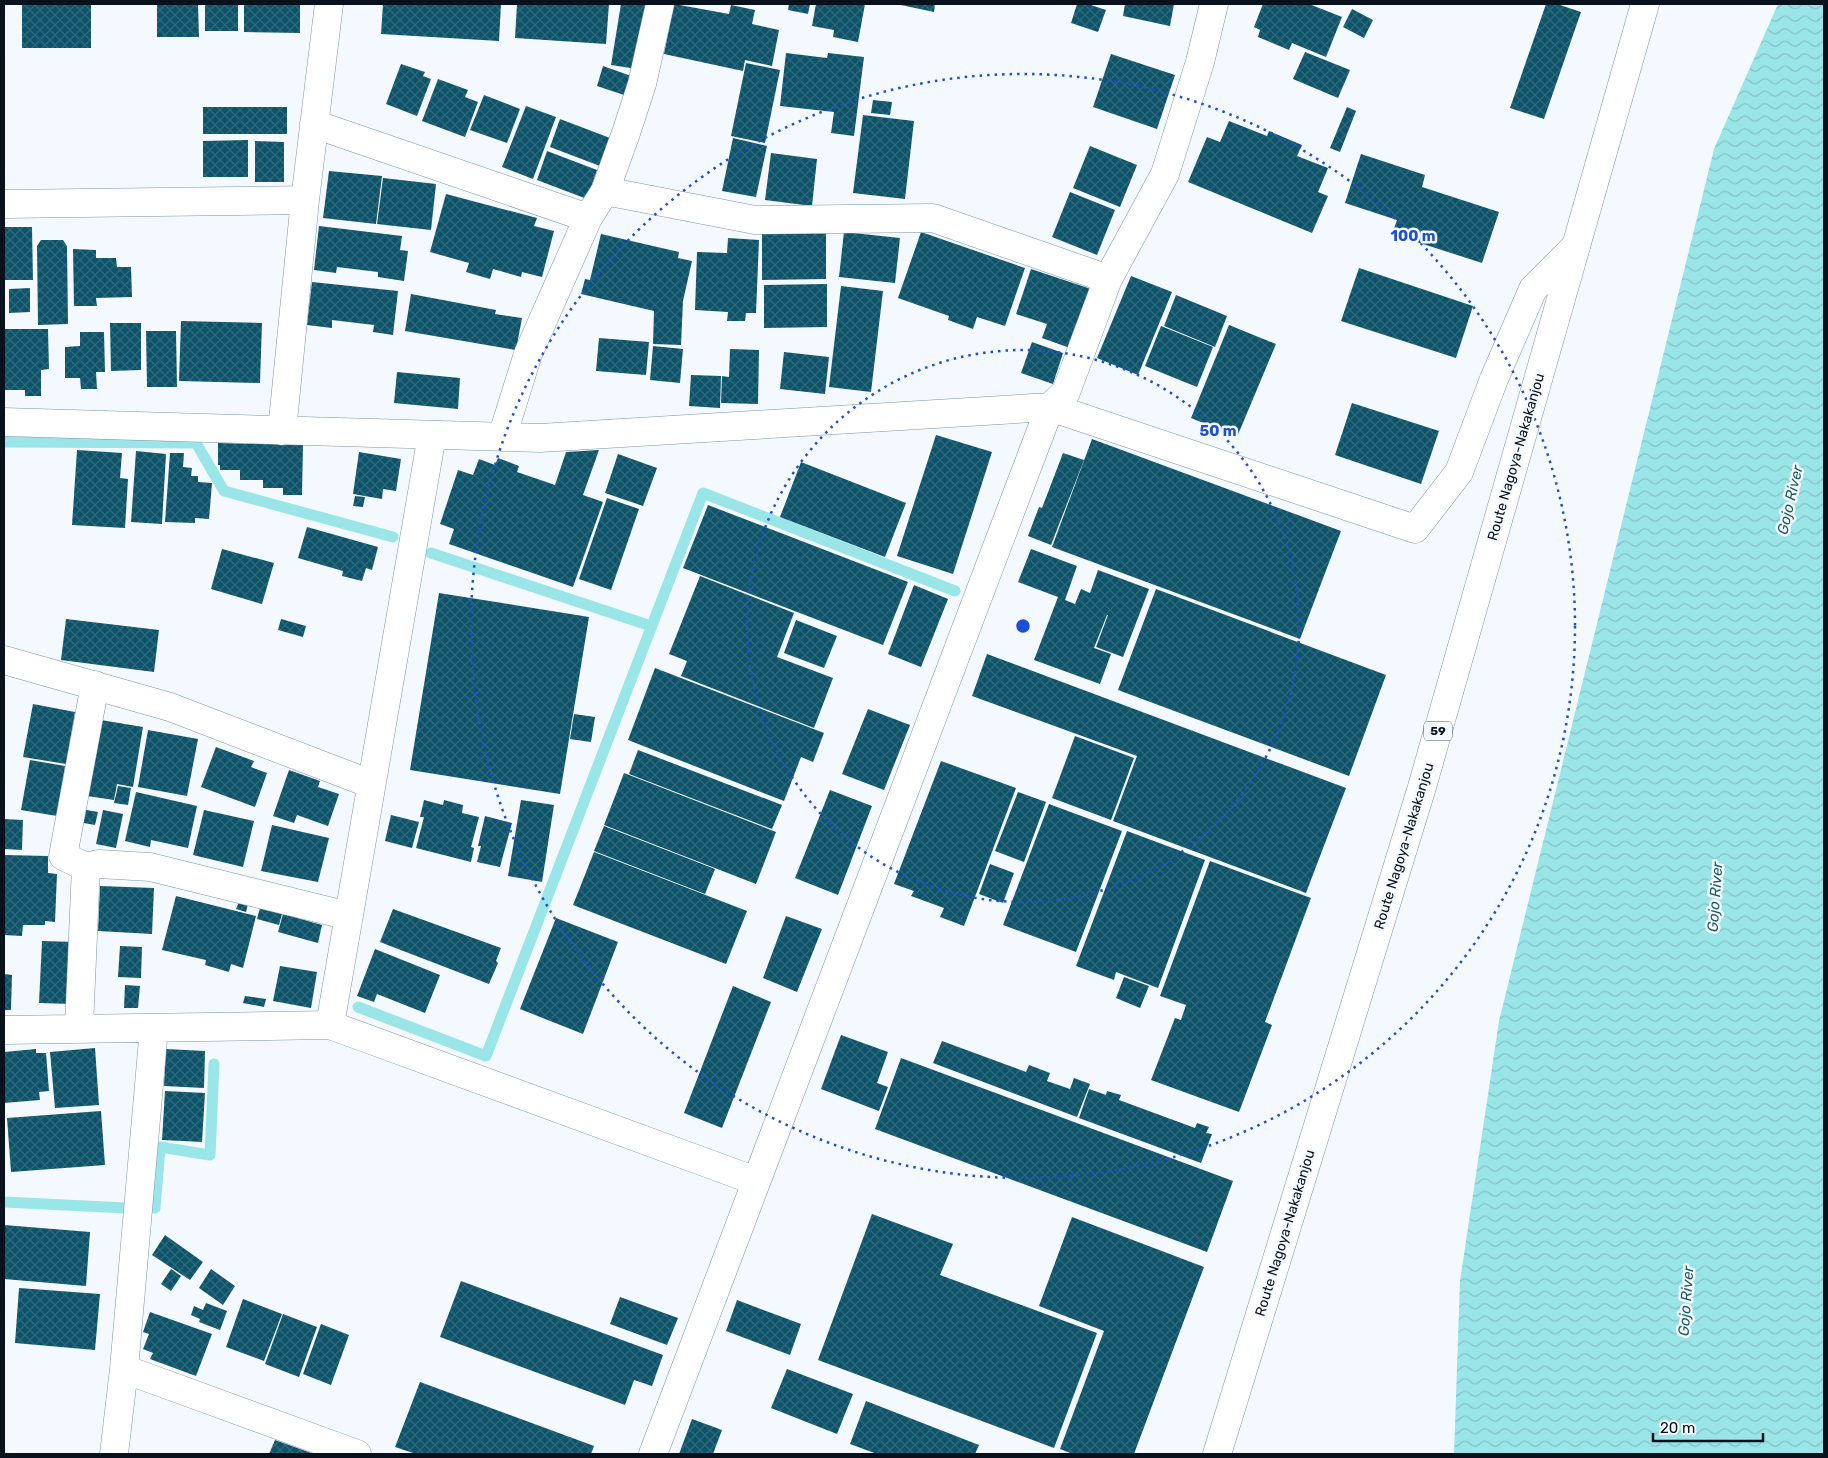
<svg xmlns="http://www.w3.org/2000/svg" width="1828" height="1458" font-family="Rubik,sans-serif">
<defs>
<pattern id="water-waves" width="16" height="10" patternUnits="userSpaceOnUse" patternTransform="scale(1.25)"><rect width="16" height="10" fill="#9ae5e8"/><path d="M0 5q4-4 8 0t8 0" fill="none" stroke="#83c3c6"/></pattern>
<pattern id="building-cross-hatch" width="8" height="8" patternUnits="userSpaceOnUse" patternTransform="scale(1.25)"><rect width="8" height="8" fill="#0d546a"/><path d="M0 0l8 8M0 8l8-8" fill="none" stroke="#2f687a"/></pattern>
</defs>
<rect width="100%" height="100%" fill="#f3f9ff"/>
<path fill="url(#water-waves)" d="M 1778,4 L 1824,4 L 1824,1454 L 1454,1454 L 1460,1281 L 1499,1021 L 1714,149 Z"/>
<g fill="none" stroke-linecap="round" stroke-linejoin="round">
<path stroke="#9ae5e8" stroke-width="11" d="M 4,442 L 196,443 L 224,491 L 393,537
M 431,553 L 651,626
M 358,1007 L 486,1056 L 703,493 L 955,591
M 4,1202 L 126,1208
M 155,1208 L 160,1147 L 210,1155 L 214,1064"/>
</g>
<path fill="url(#building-cross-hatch)" d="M 22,4 L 91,4 L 91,48 L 22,48 Z
M 157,4 L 198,4 L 199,37 L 157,37 Z
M 205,4 L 238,4 L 238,31 L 205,31 Z
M 244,4 L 300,4 L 300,33 L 244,32 Z
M 383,4 L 501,4 L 499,41 L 381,34 Z
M 517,4 L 609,4 L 606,44 L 515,38 Z
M 621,4 L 646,4 L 637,69 L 611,65 Z
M 674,4 L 729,14 L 731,5 L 755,10 L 752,24 L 779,30 L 772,66 L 745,60 L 743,71 L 664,54 Z
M 789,4 L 810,4 L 808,14 L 788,10 Z
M 816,4 L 865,4 L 858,42 L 833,37 L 834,30 L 812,26 Z
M 896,4 L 935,4 L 934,12 Z
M 1077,4 L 1088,4 L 1106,10 L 1098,32 L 1071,23 Z
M 1125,4 L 1174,4 L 1170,26 L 1123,16 Z
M 1263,4 L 1309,4 L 1342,17 L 1326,57 L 1292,43 L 1289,50 L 1258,37 L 1260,30 L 1254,27 Z
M 1546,4 L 1557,4 L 1581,12 L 1544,119 L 1510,108 Z
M 1352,9 L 1373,20 L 1364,38 L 1343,27 Z
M 1305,52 L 1350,70 L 1338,98 L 1293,79 Z
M 786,53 L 827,58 L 828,53 L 864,57 L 854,136 L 831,133 L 834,112 L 780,106 Z
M 1111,54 L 1175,75 L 1157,129 L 1093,107 Z
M 746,63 L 780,70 L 765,143 L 731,136 Z
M 401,64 L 425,72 L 423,76 L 431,79 L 417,116 L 386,104 Z
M 603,66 L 634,77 L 627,96 L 597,86 Z
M 438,79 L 468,90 L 465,97 L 478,102 L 465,137 L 422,121 Z
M 484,95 L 520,109 L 507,143 L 470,130 Z
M 873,100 L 892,102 L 890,115 L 871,113 Z
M 526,106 L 556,117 L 533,179 L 502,167 Z
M 203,107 L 287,107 L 287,134 L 203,134 Z
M 1347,107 L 1356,111 L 1340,152 L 1330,148 Z
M 863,115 L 914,121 L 905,199 L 853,193 Z
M 560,119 L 610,138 L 600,166 L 550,147 Z
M 1229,121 L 1267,136 L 1269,131 L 1302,145 L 1297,156 L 1328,168 L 1318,192 L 1328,196 L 1312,233 L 1188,182 L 1207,137 L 1220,142 Z
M 733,138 L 767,146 L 756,197 L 722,191 Z
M 248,140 L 248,177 L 203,177 L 203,141 Z
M 255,141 L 284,142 L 284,182 L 255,182 Z
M 1090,146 L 1137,165 L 1120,207 L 1073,188 Z
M 547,151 L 597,170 L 587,199 L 537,180 Z
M 771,153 L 817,159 L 812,206 L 765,200 Z
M 1361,154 L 1425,175 L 1422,187 L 1499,212 L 1482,263 L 1392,234 L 1397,220 L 1345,203 Z
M 329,171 L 382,176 L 376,224 L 323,218 Z
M 383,178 L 436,184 L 431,230 L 377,224 Z
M 1070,192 L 1115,210 L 1097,255 L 1052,237 Z
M 446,194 L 537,218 L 534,226 L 554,231 L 542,277 L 522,272 L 521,277 L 493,269 L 490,279 L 466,272 L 469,263 L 430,252 Z
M 319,226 L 402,236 L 400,250 L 408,251 L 404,281 L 378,277 L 378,272 L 337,267 L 336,273 L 314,270 Z
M 4,227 L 32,227 L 33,280 L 4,280 Z
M 826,230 L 826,279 L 762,280 L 762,231 Z
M 844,232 L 900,238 L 895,283 L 839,277 Z
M 921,232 L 1025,268 L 1005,326 L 977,317 L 973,329 L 948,320 L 949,316 L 898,298 Z
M 601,234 L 679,252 L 678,258 L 692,261 L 683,301 L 681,345 L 653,344 L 654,311 L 581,294 L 585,279 L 590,280 Z
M 728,238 L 759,240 L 756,313 L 746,313 L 745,321 L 727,321 L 728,312 L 695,310 L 697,252 L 727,253 Z
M 41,240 L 63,240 L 67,246 L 68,324 L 38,325 L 37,246 Z
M 73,249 L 96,250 L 96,258 L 116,258 L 117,267 L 131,267 L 132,297 L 96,298 L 97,306 L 74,306 Z
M 1359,268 L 1473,306 L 1456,358 L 1341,321 Z
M 1031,269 L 1091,289 L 1070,348 L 1042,338 L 1047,324 L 1016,314 Z
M 1131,276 L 1172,292 L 1138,375 L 1097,358 Z
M 312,282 L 398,291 L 393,335 L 373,332 L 374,325 L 332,320 L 332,328 L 307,325 Z
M 827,284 L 827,327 L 764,328 L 764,285 Z
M 841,286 L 883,291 L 871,392 L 829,387 Z
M 30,288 L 30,312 L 9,313 L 9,289 Z
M 411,294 L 496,310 L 495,314 L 522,318 L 516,350 L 405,331 Z
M 1176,295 L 1227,316 L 1215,347 L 1164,326 Z
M 181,321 L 262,323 L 260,383 L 179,381 Z
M 110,323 L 141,323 L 141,370 L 111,371 Z
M 1229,325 L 1276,344 L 1237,437 L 1191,418 Z
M 1161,326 L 1213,347 L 1197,387 L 1145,366 Z
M 4,329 L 48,329 L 49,369 L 41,370 L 41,396 L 25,396 L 25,390 L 4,390 Z
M 146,331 L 176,331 L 177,387 L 147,387 Z
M 80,332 L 104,332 L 105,372 L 96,372 L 97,389 L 81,389 L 80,378 L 65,378 L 65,347 L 80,346 Z
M 599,338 L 649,342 L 646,375 L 596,371 Z
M 1032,342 L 1063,353 L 1053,384 L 1021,373 Z
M 653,346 L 683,349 L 680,383 L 650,380 Z
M 730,349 L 759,350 L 758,404 L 721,403 L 722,376 L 729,377 Z
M 784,352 L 829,357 L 825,394 L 780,389 Z
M 397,372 L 460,378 L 458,409 L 394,403 Z
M 691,375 L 721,376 L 720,408 L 689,406 Z
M 1352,403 L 1439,431 L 1421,484 L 1335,455 Z
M 936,435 L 992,452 L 953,574 L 897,556 Z
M 1092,439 L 1341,531 L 1300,639 L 1052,547 Z
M 218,443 L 303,445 L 302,495 L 283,495 L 283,488 L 263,488 L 263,480 L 240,480 L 240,470 L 220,470 L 220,465 L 218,465 Z
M 77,450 L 122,453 L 120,478 L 128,479 L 125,528 L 72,525 Z
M 599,450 L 583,495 L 603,502 L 573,587 L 449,544 L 454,529 L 440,524 L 458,470 L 473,475 L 479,459 L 495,465 L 498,458 L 519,466 L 517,472 L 555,485 L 566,452 Z
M 136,451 L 166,454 L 162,524 L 131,522 Z
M 359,452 L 401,459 L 396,491 L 383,489 L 382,499 L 353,494 Z
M 170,453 L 184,453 L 183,467 L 192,468 L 191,476 L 198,476 L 198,482 L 212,483 L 209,519 L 195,518 L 195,523 L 165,522 Z
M 1063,453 L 1084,460 L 1051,545 L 1028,536 L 1039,507 L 1042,508 Z
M 618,454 L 657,468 L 643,506 L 605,493 Z
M 801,462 L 906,503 L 885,557 L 780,517 Z
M 355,496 L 365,497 L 363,507 L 353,506 Z
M 607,498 L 639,509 L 611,590 L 579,579 Z
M 708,505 L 908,582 L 883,645 L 683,568 Z
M 307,527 L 378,547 L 372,570 L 366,568 L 362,581 L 342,576 L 343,571 L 298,558 Z
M 222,549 L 274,563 L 262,604 L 211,589 Z
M 1031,549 L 1077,566 L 1065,600 L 1075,604 L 1081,589 L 1090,593 L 1098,570 L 1149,589 L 1123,657 L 1096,647 L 1108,615 L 1107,615 L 1094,648 L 1111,654 L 1100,684 L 1034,660 L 1058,597 L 1018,582 Z
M 700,576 L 794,613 L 777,657 L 833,678 L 814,728 L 681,676 L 687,661 L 669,654 Z
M 914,585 L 948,599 L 921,667 L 888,654 Z
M 1156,589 L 1386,675 L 1349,776 L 1118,690 Z
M 439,593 L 589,617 L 560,794 L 410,770 Z
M 66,619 L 159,630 L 154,672 L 61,660 Z
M 281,619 L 306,626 L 303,637 L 278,630 Z
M 796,620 L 837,636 L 824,668 L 784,653 Z
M 987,654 L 1346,788 L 1306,893 L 1113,821 L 1137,756 L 972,696 Z
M 655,668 L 824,733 L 813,762 L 801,757 L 784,801 L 628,740 Z
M 33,704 L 75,712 L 66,764 L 23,757 Z
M 868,709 L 910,725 L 884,790 L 842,774 Z
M 574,714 L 595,717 L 591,742 L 570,739 Z
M 101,720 L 143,727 L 133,787 L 117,784 L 114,800 L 87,796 Z
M 148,730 L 198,739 L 187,796 L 138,787 Z
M 1075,736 L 1134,758 L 1111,820 L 1052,798 Z
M 216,747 L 254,761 L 251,767 L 267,773 L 255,807 L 201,787 Z
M 638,750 L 782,805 L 772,829 L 629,774 Z
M 30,760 L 65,766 L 57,816 L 21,810 Z
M 941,761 L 1016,788 L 964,926 L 940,917 L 944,908 L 911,896 L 914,891 L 894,884 Z
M 289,770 L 320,781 L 318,787 L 339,794 L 328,826 L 297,815 L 294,823 L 273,816 Z
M 624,773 L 776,832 L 756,884 L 604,825 Z
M 118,786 L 131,788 L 128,805 L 114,803 Z
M 830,790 L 872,806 L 838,895 L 795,878 Z
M 136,792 L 197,806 L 188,848 L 151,840 L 150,847 L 125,841 Z
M 1018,792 L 1046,802 L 1024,862 L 995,851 Z
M 424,800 L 443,805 L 444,800 L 463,805 L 462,813 L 479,817 L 471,847 L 474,848 L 471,862 L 416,848 L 424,817 L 420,817 Z
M 521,800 L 554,805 L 542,882 L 508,876 Z
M 1049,804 L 1122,831 L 1076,952 L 1003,925 Z
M 81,809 L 98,812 L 95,825 L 78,822 Z
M 103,810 L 123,814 L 116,848 L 96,844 Z
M 204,810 L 254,821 L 243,867 L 193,855 Z
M 391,815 L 419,822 L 412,848 L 385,841 Z
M 485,816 L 512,823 L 500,867 L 477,862 L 481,846 L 478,846 Z
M 4,819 L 23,820 L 22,850 L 4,849 Z
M 272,825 L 329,838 L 318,882 L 261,871 Z
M 604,826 L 715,869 L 705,894 L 594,851 Z
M 1127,831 L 1205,860 L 1158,988 L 1116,972 L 1114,980 L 1076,966 Z
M 594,852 L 747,911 L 726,964 L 573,905 Z
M 4,855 L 48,856 L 48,873 L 57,874 L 55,922 L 45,921 L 45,925 L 23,925 L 22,936 L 4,935 Z
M 1210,861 L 1311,898 L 1265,1022 L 1272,1025 L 1239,1112 L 1151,1080 L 1175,1018 L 1181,1020 L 1186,1005 L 1160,996 Z
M 990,864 L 1014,873 L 1003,903 L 979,894 Z
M 100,886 L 154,888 L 152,934 L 98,931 Z
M 176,896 L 256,916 L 243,968 L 231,964 L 229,972 L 205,965 L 206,960 L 162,950 Z
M 239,902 L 248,904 L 246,912 L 236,909 Z
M 260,908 L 282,914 L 279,925 L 257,919 Z
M 393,909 L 501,948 L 496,961 L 498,963 L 489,984 L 380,942 Z
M 283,914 L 322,925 L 318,943 L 278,932 Z
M 786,916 L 822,929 L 797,992 L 763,978 Z
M 556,918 L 618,942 L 583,1034 L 520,1009 Z
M 42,941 L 75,942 L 72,1004 L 39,1003 Z
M 120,946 L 142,947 L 141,978 L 118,977 Z
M 375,949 L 440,975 L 425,1013 L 377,994 L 374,1002 L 357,996 Z
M 280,966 L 317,972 L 311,1008 L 273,1001 Z
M 4,974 L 12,975 L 11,1010 L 4,1010 Z
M 1124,977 L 1149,986 L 1140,1008 L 1116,998 Z
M 125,985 L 140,986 L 138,1008 L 124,1008 Z
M 733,986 L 771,1002 L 722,1128 L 684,1113 Z
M 245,996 L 266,999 L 264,1007 L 243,1003 Z
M 841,1035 L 888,1052 L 877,1083 L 888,1087 L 879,1111 L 821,1089 Z
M 942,1041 L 1026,1072 L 1029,1065 L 1050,1073 L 1047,1081 L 1070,1089 L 1074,1078 L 1090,1084 L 1077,1117 L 933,1063 Z
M 95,1048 L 99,1105 L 55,1108 L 50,1052 Z
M 36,1049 L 36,1053 L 46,1053 L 49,1091 L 39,1092 L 40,1100 L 4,1103 L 4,1052 Z
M 166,1049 L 205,1051 L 204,1088 L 164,1086 Z
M 901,1058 L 1233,1181 L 1207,1252 L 875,1129 Z
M 1089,1089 L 1106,1095 L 1107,1091 L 1121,1095 L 1119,1100 L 1195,1128 L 1197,1123 L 1209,1127 L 1206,1133 L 1212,1134 L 1201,1163 L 1079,1118 Z
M 165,1091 L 205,1093 L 202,1142 L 162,1140 Z
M 101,1111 L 105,1165 L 11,1172 L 7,1118 Z
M 872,1214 L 953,1244 L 940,1275 L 1097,1333 L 1054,1448 L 818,1360 Z
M 1072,1217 L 1204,1267 L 1134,1454 L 1073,1454 L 1060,1449 L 1104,1331 L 1039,1306 Z
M 4,1225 L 90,1232 L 86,1286 L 4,1279 Z
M 165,1235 L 203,1262 L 190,1280 L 152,1255 Z
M 171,1269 L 181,1276 L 171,1291 L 161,1284 Z
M 211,1269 L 235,1286 L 223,1305 L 199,1288 Z
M 461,1281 L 663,1355 L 652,1386 L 634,1380 L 625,1405 L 440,1337 Z
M 19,1288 L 100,1294 L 95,1350 L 15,1343 Z
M 620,1297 L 678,1318 L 667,1345 L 610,1324 Z
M 243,1299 L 282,1314 L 264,1361 L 226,1347 Z
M 737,1300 L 801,1324 L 790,1355 L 726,1331 Z
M 206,1303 L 227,1311 L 220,1330 L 199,1322 L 200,1319 L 191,1315 L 194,1306 L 203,1310 Z
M 150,1312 L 212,1334 L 196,1376 L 150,1359 L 153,1353 L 143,1349 L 149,1334 L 143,1332 Z
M 283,1314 L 317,1327 L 299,1377 L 265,1364 Z
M 321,1324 L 349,1335 L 331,1385 L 303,1374 Z
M 787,1369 L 853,1394 L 837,1434 L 771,1408 Z
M 420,1382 L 594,1446 L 591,1454 L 416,1454 L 395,1447 Z
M 866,1401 L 979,1445 L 975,1454 L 877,1454 L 850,1444 Z
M 692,1419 L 722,1430 L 713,1454 L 679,1454 Z
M 275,1440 L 314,1454 L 269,1454 Z"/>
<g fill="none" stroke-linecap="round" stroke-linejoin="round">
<defs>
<path id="minor" d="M 314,124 L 588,218
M 605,191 L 755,220 L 933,218 L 1108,279
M 4,204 L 305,200
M 4,422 L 540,438 L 1050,407 L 1415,529 L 1459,472 L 1494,379 L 1533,289 L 1576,246
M 282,431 L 305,200 L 329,4
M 502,437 L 528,354 L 588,218 L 605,191 L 626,133 L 642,84 L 660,4
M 4,660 L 170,707 L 371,784
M 86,867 L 99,864 L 150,867 L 349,916
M 330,1025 L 432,435
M 79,1027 L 86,867 L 63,856 L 95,685
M 4,1030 L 330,1025 L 756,1181
M 124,1369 L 357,1454
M 114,1454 L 124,1369 L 154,1028
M 653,1454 L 1050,407 L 1066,392 L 1108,279 L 1165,174 L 1200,62 L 1214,4"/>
<path id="primary" d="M 1217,1454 L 1422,787 L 1645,4"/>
</defs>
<use href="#minor" stroke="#7b95b0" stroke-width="29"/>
<use href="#primary" stroke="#7b95b0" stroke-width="29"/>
<use href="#minor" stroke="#fff" stroke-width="28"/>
<use href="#primary" stroke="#fff" stroke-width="28"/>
</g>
<g fill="none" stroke="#1d4ed8" stroke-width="2.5" stroke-dasharray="2.5 5">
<circle cx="1023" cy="626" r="276"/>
<circle cx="1023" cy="626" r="552"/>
</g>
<g text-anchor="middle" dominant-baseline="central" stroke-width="5" stroke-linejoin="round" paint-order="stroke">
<rect fill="#f3f9ff" stroke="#4f5760" stroke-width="1" x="1424" y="721.5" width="28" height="19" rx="4"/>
<g font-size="12" font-weight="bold" fill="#09121c">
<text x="1438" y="731">59</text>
</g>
<g font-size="14" fill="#09121c" stroke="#f3f9ff">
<text transform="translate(1516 457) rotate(-74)">Route Nagoya-Nakakanjou</text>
<text transform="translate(1404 846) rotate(-73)">Route Nagoya-Nakakanjou</text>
<text transform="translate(1285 1233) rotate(-73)">Route Nagoya-Nakakanjou</text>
</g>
<g font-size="15" font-style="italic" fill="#1e5c5f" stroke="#f3f9ff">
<text transform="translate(1790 500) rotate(-77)">Gojo River</text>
<text transform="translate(1715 897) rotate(-86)">Gojo River</text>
<text transform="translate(1686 1301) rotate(-86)">Gojo River</text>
</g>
</g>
<circle cx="1023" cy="626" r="8" fill="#1d4ed8" stroke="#f3f9ff" stroke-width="2.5"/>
<g font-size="15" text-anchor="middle" font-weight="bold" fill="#1d4ed8" stroke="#f3f9ff" stroke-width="5" stroke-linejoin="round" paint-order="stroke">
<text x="1413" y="241">100 m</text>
<text x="1218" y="436">50 m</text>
</g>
<rect width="1828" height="1458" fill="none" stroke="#09121c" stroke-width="10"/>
<path d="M1653 1433v8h110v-8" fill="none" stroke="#09121c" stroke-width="2.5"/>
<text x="1660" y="1433" font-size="15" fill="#09121c" stroke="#f3f9ff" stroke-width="4" paint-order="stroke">20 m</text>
</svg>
